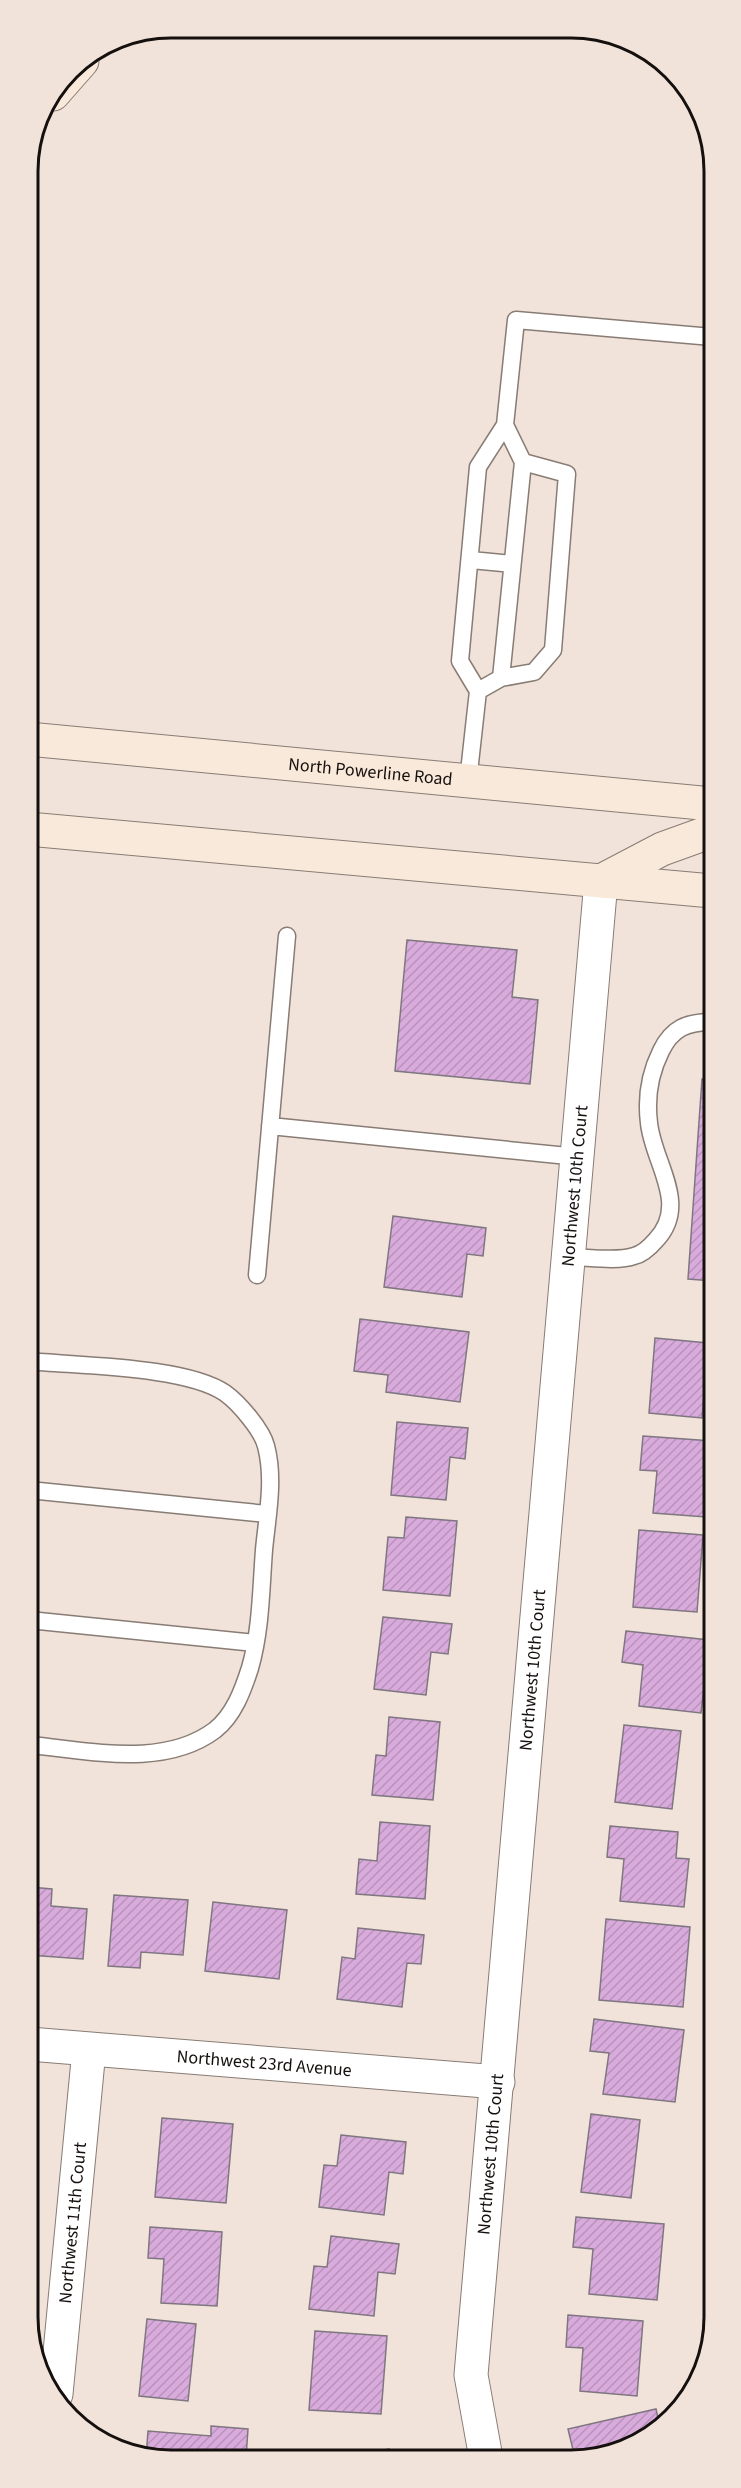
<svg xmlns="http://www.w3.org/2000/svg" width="741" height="2488" font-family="'Source Sans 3',sans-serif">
<defs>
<pattern id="building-hatch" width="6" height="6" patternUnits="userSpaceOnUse" patternTransform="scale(1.5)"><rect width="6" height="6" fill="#d9abdd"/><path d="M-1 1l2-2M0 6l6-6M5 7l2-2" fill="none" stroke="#b992bc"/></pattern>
</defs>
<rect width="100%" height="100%" fill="#f1e3da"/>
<path fill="url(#building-hatch)" stroke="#7f7680" stroke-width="1.5" d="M 407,940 L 517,950 L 512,997 L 538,1000 L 530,1084 L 395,1071 Z
M 702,1079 L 712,1080 L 713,1281 L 688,1279 Z
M 393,1216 L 486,1228 L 483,1256 L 467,1254 L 462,1297 L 384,1287 Z
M 360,1319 L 469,1332 L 460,1402 L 386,1392 L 388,1375 L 354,1371 Z
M 655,1338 L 708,1343 L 702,1418 L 649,1413 Z
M 397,1422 L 468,1428 L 465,1459 L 450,1457 L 446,1500 L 391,1495 Z
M 643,1436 L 712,1441 L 706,1517 L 653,1513 L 657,1471 L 640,1470 Z
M 406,1517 L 457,1521 L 450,1596 L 383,1590 L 388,1537 L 404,1538 Z
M 639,1530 L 703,1535 L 697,1612 L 633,1607 Z
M 383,1617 L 452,1624 L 448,1654 L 431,1652 L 426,1695 L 374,1689 Z
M 626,1631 L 709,1640 L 701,1713 L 639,1706 L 643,1665 L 622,1662 Z
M 389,1717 L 440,1722 L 433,1800 L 372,1795 L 376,1755 L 386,1756 Z
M 624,1725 L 681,1731 L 672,1809 L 615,1802 Z
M 380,1822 L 430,1826 L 425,1899 L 356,1894 L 359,1859 L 377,1861 Z
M 610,1826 L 678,1832 L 676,1858 L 689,1859 L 684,1907 L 620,1901 L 624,1859 L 607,1857 Z
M 29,1887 L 52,1889 L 51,1906 L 87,1909 L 83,1959 L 29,1955 Z
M 114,1895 L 188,1900 L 183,1955 L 141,1952 L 140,1968 L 108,1966 Z
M 213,1902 L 287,1910 L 279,1979 L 205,1971 Z
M 606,1919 L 690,1927 L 683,2007 L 599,2000 Z
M 358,1928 L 424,1935 L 421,1964 L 407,1963 L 402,2007 L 337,1999 L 342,1957 L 355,1959 Z
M 594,2019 L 684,2030 L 675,2102 L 603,2094 L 609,2053 L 590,2051 Z
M 591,2114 L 640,2120 L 631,2198 L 581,2192 Z
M 162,2118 L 233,2124 L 226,2203 L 155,2197 Z
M 341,2135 L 406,2142 L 403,2174 L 389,2172 L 384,2215 L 319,2207 L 324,2165 L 337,2166 Z
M 576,2217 L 664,2224 L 657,2300 L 589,2294 L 593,2249 L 573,2247 Z
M 150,2227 L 222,2232 L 217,2306 L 161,2303 L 164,2259 L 148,2258 Z
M 331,2236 L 399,2244 L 395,2274 L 378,2272 L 374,2316 L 309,2309 L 314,2266 L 327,2267 Z
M 568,2315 L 643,2321 L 637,2396 L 580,2391 L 583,2348 L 566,2347 Z
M 147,2319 L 196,2324 L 188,2401 L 139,2396 Z
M 315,2331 L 387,2336 L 381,2414 L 309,2410 Z
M 656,2409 L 660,2427 L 642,2442 L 598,2458 L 575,2458 L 568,2429 Z
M 211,2426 L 248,2429 L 246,2458 L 146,2458 L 148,2431 L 211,2436 Z
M 389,2449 L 391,2458 L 347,2458 Z"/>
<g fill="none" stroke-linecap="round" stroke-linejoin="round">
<defs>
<path id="lane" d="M 471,560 L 512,564
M 501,678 L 534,672 L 553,650 L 567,474 L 523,462
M 478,691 L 501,678 L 523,462 L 505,425
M 468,781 L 478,691 L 460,661 L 478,467 L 505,425 L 516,320 L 712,337
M 270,1126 L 578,1157
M 570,1257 C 587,1257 617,1262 634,1256 C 643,1254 650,1247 656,1240 C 690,1204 653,1163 649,1123 C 646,1099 650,1073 661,1051 C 672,1028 687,1022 712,1022
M 257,1275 L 287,936
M 29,1361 C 78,1366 186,1366 225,1393 C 239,1403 262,1430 266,1446 C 275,1480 267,1517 264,1550 C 261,1589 261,1630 250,1668 C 243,1690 234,1715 215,1730 C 163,1769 88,1750 29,1745
M 29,1490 L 267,1514
M 29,1620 L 255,1643"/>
<g id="street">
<path id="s1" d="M 29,2044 L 498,2082"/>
<path id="s2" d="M 56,2394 L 89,2050"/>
<path id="s3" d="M 486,2458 L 471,2375 L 601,881"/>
</g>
<g id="secondary">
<path d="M 53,94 L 82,61"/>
<path id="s4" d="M 28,739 L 712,804"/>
<path d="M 28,829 L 712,891"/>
<path d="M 601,881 L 662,849 L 712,831"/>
</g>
</defs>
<use href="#lane" stroke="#887c74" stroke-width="19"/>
<use href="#street" stroke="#887c74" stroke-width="35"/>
<use href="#secondary" stroke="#887c74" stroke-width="35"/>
<use href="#lane" stroke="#fff" stroke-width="16"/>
<use href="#street" stroke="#fff" stroke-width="33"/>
<use href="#secondary" stroke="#f9e9da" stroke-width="33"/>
</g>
<g text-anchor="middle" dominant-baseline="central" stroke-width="4.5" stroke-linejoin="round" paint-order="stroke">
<g font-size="18" fill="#15100e" stroke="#f1e3da">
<text stroke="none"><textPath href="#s4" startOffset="344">North Powerline Road</textPath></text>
<text stroke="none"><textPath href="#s3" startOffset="1278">Northwest 10th Court</textPath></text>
<text stroke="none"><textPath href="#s3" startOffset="792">Northwest 10th Court</textPath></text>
<text stroke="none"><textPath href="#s1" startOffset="236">Northwest 23rd Avenue</textPath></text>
<text stroke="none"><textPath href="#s3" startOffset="306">Northwest 10th Court</textPath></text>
<text stroke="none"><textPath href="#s2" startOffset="172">Northwest 11th Court</textPath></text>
</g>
</g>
<path d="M0 0H741V2488H0ZM171 38H571A133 133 0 0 1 704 171V2317A133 133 0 0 1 571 2450H171A133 133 0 0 1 38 2317V171A133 133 0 0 1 171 38Z" fill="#f1e3da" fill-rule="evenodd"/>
<path fill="none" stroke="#15100e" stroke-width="3" d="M171 38H571A133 133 0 0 1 704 171V2317A133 133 0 0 1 571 2450H171A133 133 0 0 1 38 2317V171A133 133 0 0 1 171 38Z"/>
</svg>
